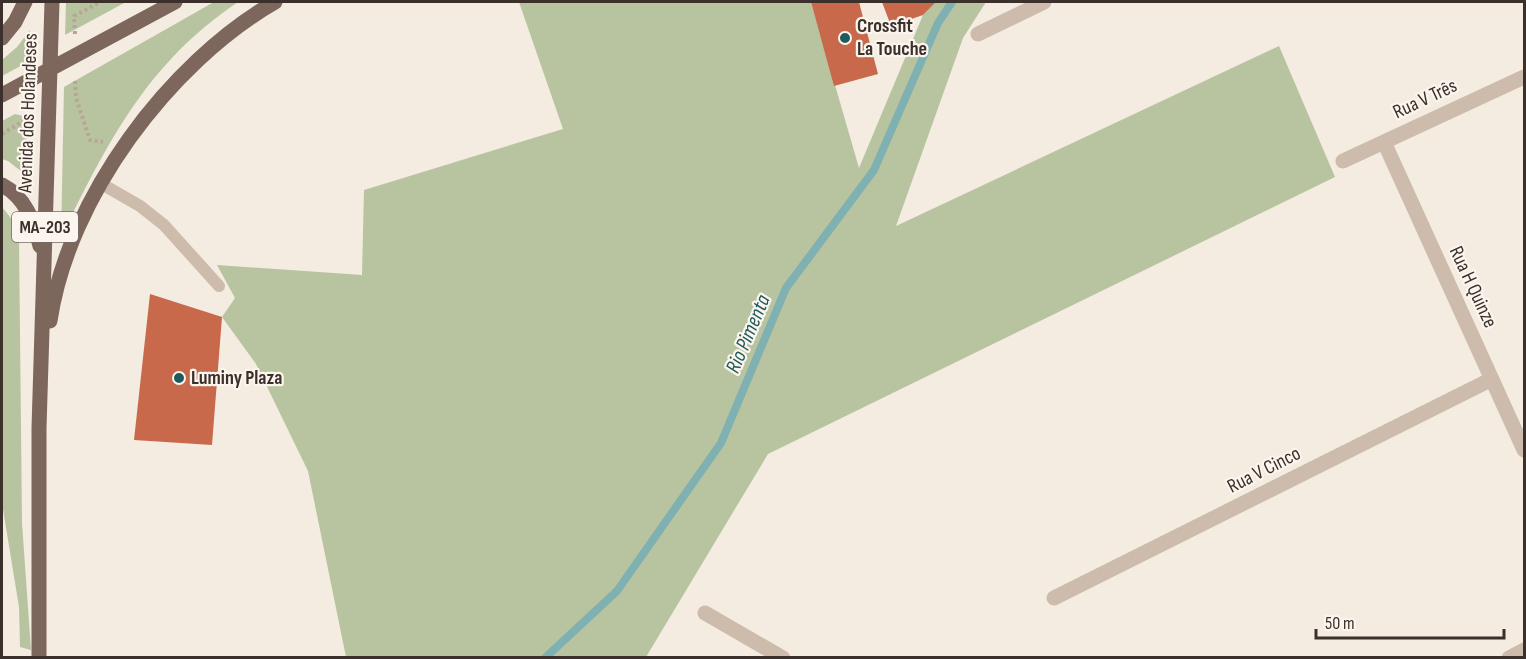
<svg xmlns="http://www.w3.org/2000/svg" width="1526" height="659" font-family="'Sofia Sans Condensed',sans-serif">
<rect width="100%" height="100%" fill="#f4ebe1"/>
<path fill="#b8c4a0" d="M 66,2 L 126,2 L 65,35 Z
M 214,2 L 238,2 C 147,63 108,142 61,237 L 64,87 Z
M 519,2 L 811,2 L 859,168 L 923,15 L 936,2 L 986,2 L 963,38 L 896,226 L 1279,46 L 1335,177 L 768,454 L 646,657 L 346,657 L 308,471 L 256,364 L 222,317 L 235,298 L 217,265 L 362,275 L 364,190 L 563,129 Z
M 30,30 L 30,61 L 2,76 L 2,60 L 17,47 Z
M 15,114 L 23,116 L 27,122 L 26,175 L 8,161 L 2,159 L 2,121 Z
M 2,207 L 14,222 L 19,239 L 22,523 L 31,650 L 20,647 L 19,607 L 2,503 Z"/>
<g fill="none" stroke-linecap="round" stroke-linejoin="round">
<path stroke="#7fb0b2" stroke-width="8" d="M 545,658 L 617,591 L 721,443 L 786,288 L 874,170 L 938,23 L 952,2"/>
</g>
<path fill="#c8694b" d="M 811,2 L 859,2 L 878,74 L 834,86 Z
M 882,2 L 936,2 L 923,15 L 891,26 Z
M 150,294 L 222,317 L 212,445 L 134,440 Z"/>
<g fill="none" stroke-linecap="round" stroke-linejoin="round">
<path stroke="#b9a596" stroke-width="4" stroke-dasharray="3 3" stroke-linecap="butt" d="M 75,34 L 74,16 L 100,2
M 75,81 L 76,98 L 90,140 L 103,142
M 2,134 L 30,117"/>
<path stroke="#cdbbac" stroke-width="12" d="M 100,183 L 140,206 L 164,225 L 219,286"/>
<path stroke="#cdbbac" stroke-width="15" d="M 978,34 L 1044,2
M 1384,142 L 1524,450
M 1343,161 L 1524,77
M 1054,598 L 1492,379
M 705,613 L 783,658
M 1509,658 L 1524,650"/>
<path stroke="#7d675c" stroke-width="15" d="M 2,38 L 15,22 L 25,2
M 2,95 L 175,2
M 2,185 C 25,197 34,221 40,246
M 50,321 C 68,198 169,63 275,2
M 39,658 L 39,428 L 52,2"/>
</g>
<g fill="#1f5a5e" stroke="#fbf5ee" stroke-width="2">
<circle cx="845" cy="38" r="6"/>
<circle cx="179" cy="378" r="6"/>
</g>
<g text-anchor="middle" dominant-baseline="central" stroke-width="4.5" stroke-linejoin="round" paint-order="stroke">
<rect fill="#fbf5ee" stroke="#756b66" stroke-width="1.5" x="12" y="212" width="66" height="30" rx="4.5"/>
<g font-size="18" font-weight="bold" fill="#3b302b">
<text x="45" y="227">MA-203</text>
</g>
<g font-size="20" font-weight="bold" fill="#3b302b" stroke="#fbf5ee" text-anchor="start">
<text x="857" y="26">Crossfit<tspan x="857" dy="23">La Touche</tspan></text>
<text x="191" y="378">Luminy Plaza</text>
</g>
<g font-size="20" fill="#3b302b" stroke="#fbf5ee">
<text transform="translate(1425 99) rotate(-25)">Rua V Três</text>
<text transform="translate(28 113) rotate(-88)">Avenida dos Holandeses</text>
<text transform="translate(1473 287) rotate(65)">Rua H Quinze</text>
<text transform="translate(1264 470) rotate(-27)">Rua V Cinco</text>
</g>
<g font-size="21" font-style="italic" fill="#1f5a5e" stroke="#fbf5ee">
<text transform="translate(748 334) rotate(-67)">Rio Pimenta</text>
</g>
</g>
<rect width="1526" height="659" fill="none" stroke="#3b302b" stroke-width="6"/>
<path d="M1316 629v9h188v-9" fill="none" stroke="#3b302b" stroke-width="3"/>
<text x="1325" y="629" font-size="18" fill="#3b302b" stroke="#fbf5ee" stroke-width="4.5" paint-order="stroke">50 m</text>
</svg>
